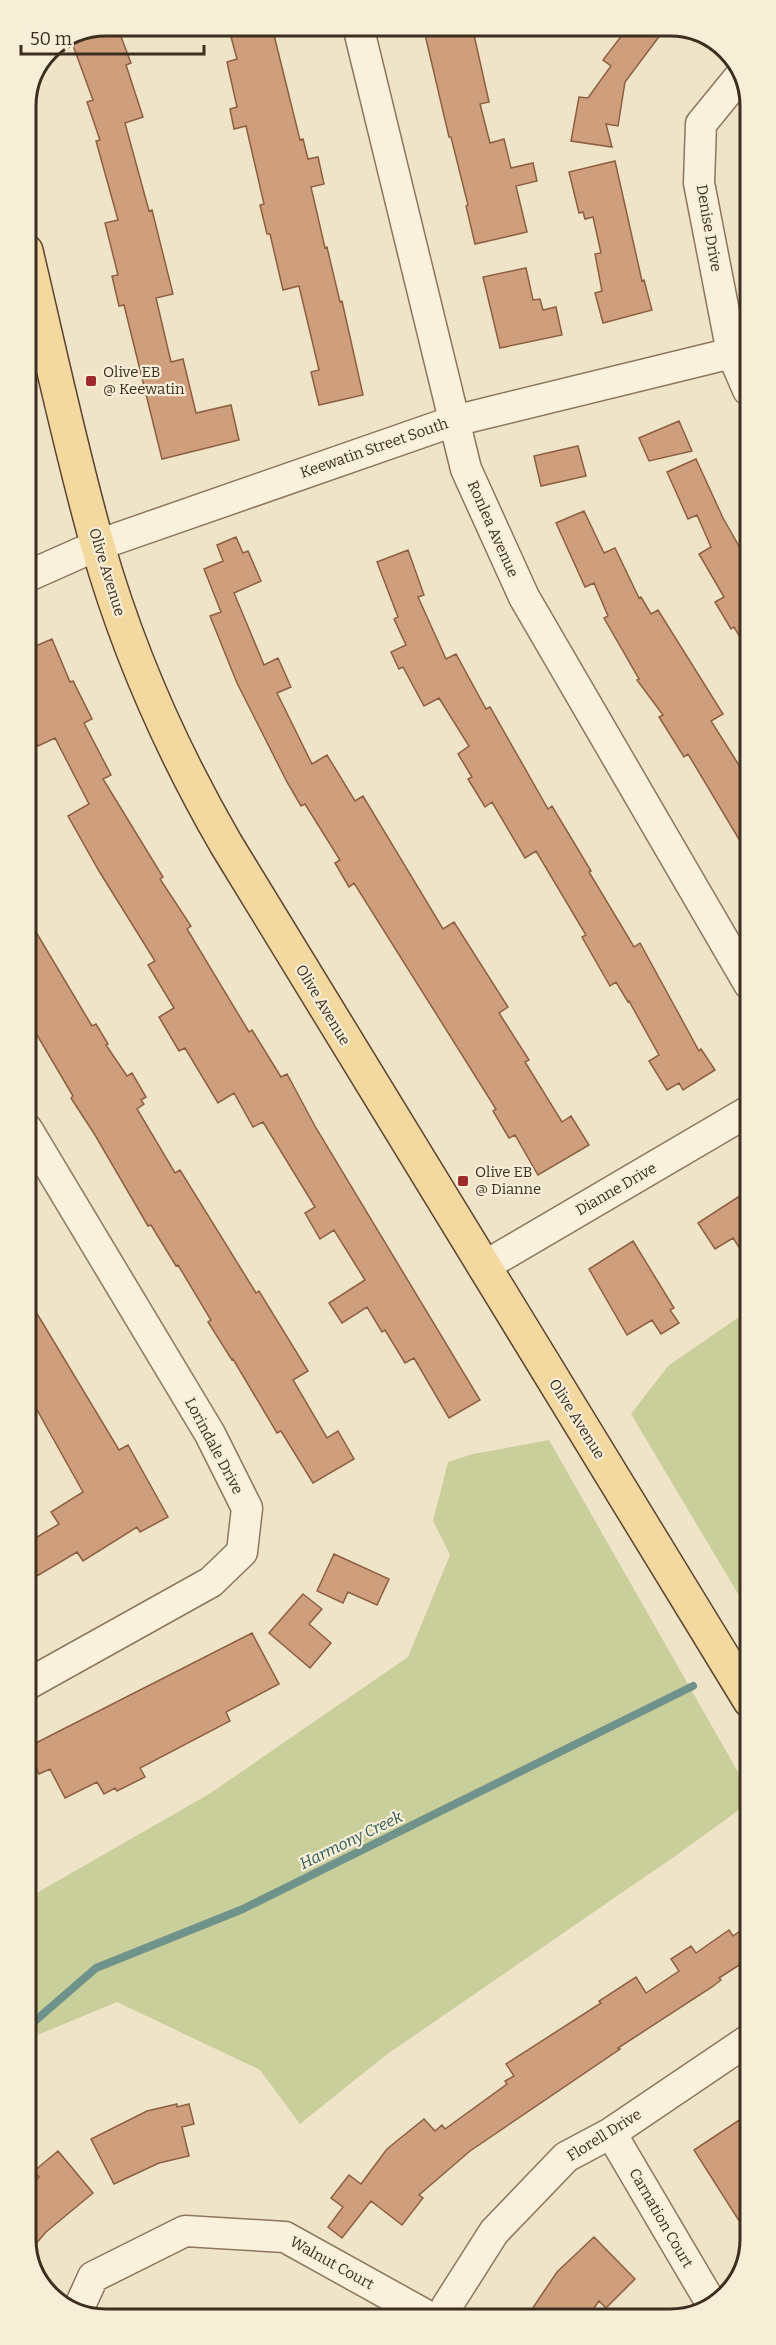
<svg xmlns="http://www.w3.org/2000/svg" width="776" height="2345" font-family="Bitter,serif">
<rect width="100%" height="100%" fill="#f0e4c8"/>
<path fill="#c9cf9b" d="M 749,1310 L 750,1614 L 631,1414 L 668,1366 Z
M 549,1440 L 750,1793 L 750,1802 L 671,1859 L 386,2055 L 300,2124 L 260,2070 L 117,2002 L 28,2039 L 28,1898 L 209,1794 L 408,1657 L 450,1555 L 433,1521 L 448,1462 L 473,1454 Z"/>
<g fill="none" stroke-linecap="round" stroke-linejoin="round">
<path stroke="#6f938a" stroke-width="8" d="M 28,2027 L 96,1968 L 243,1909 L 693,1686"/>
</g>
<path fill="#cf9f7d" stroke="#8d5f41" stroke-width="1.5" d="M 107,26 L 117,26 L 131,63 L 126,65 L 143,117 L 125,123 L 149,211 L 152,210 L 173,294 L 156,298 L 171,362 L 183,359 L 196,413 L 231,405 L 239,440 L 162,459 L 124,305 L 119,306 L 112,276 L 118,275 L 105,223 L 118,220 L 96,141 L 100,140 L 87,102 L 93,100 L 71,40 Z
M 423,26 L 472,26 L 489,102 L 480,104 L 490,143 L 504,139 L 511,168 L 533,163 L 537,181 L 516,186 L 527,232 L 475,244 L 466,206 L 468,205 L 451,137 L 449,137 Z
M 629,26 L 667,26 L 625,82 L 618,126 L 606,124 L 612,147 L 571,141 L 579,97 L 588,98 L 611,66 L 603,60 Z
M 272,27 L 300,140 L 303,139 L 308,159 L 318,157 L 324,184 L 311,187 L 325,248 L 327,247 L 340,302 L 342,301 L 363,395 L 319,405 L 311,372 L 319,370 L 299,286 L 283,290 L 270,234 L 267,234 L 260,205 L 264,204 L 246,126 L 234,129 L 230,109 L 237,107 L 227,62 L 237,59 L 231,37 Z
M 615,161 L 642,281 L 644,280 L 652,310 L 603,323 L 595,293 L 602,291 L 595,254 L 601,253 L 593,217 L 585,219 L 583,212 L 579,213 L 569,172 Z
M 526,268 L 533,300 L 540,299 L 543,310 L 556,307 L 562,335 L 500,348 L 483,277 Z
M 679,421 L 692,451 L 649,461 L 639,438 Z
M 578,446 L 586,476 L 541,486 L 534,456 Z
M 696,459 L 723,518 L 748,562 L 749,652 L 734,627 L 731,629 L 715,602 L 724,597 L 699,554 L 711,547 L 697,515 L 688,519 L 667,472 Z
M 584,511 L 604,553 L 615,548 L 639,598 L 641,597 L 651,614 L 658,610 L 723,714 L 711,721 L 749,781 L 749,856 L 688,754 L 684,757 L 659,717 L 663,715 L 637,680 L 639,679 L 604,618 L 608,616 L 594,583 L 585,587 L 556,523 Z
M 236,537 L 243,553 L 248,551 L 261,581 L 234,593 L 264,665 L 278,658 L 291,687 L 277,693 L 312,764 L 327,755 L 355,801 L 363,796 L 443,929 L 454,922 L 508,1007 L 499,1013 L 529,1060 L 525,1062 L 562,1122 L 571,1116 L 589,1145 L 538,1175 L 515,1135 L 509,1138 L 493,1111 L 496,1109 L 354,883 L 349,887 L 335,863 L 340,860 L 305,804 L 301,806 L 287,782 L 237,683 L 210,616 L 221,612 L 204,569 L 223,561 L 217,545 Z
M 408,550 L 424,595 L 418,597 L 446,659 L 456,654 L 486,709 L 490,707 L 548,809 L 552,806 L 591,871 L 589,872 L 634,947 L 640,943 L 699,1051 L 701,1049 L 715,1070 L 683,1090 L 679,1083 L 667,1090 L 649,1061 L 659,1055 L 629,1001 L 628,1002 L 616,982 L 610,986 L 582,937 L 586,935 L 536,851 L 525,858 L 492,802 L 485,807 L 468,779 L 472,777 L 458,754 L 469,746 L 439,698 L 424,706 L 403,667 L 399,669 L 391,652 L 406,645 L 394,619 L 398,617 L 377,562 Z
M 52,639 L 70,682 L 73,681 L 92,719 L 84,723 L 111,775 L 103,779 L 163,877 L 160,879 L 191,926 L 187,929 L 249,1032 L 252,1030 L 281,1077 L 287,1074 L 316,1128 L 480,1400 L 449,1418 L 414,1358 L 405,1363 L 385,1330 L 382,1332 L 367,1307 L 342,1323 L 329,1303 L 365,1280 L 334,1230 L 320,1239 L 305,1213 L 315,1207 L 263,1122 L 253,1127 L 234,1093 L 218,1103 L 185,1048 L 179,1051 L 159,1017 L 174,1008 L 148,965 L 155,961 L 99,871 L 68,816 L 89,804 L 55,738 L 38,746 L 26,722 L 26,650 Z
M 27,917 L 92,1026 L 96,1024 L 108,1044 L 106,1045 L 127,1076 L 132,1073 L 146,1097 L 141,1100 L 144,1104 L 137,1109 L 175,1173 L 180,1170 L 256,1293 L 259,1291 L 308,1371 L 293,1380 L 327,1438 L 338,1431 L 354,1459 L 313,1483 L 281,1431 L 277,1433 L 233,1359 L 232,1360 L 208,1322 L 211,1320 L 178,1265 L 176,1266 L 151,1225 L 148,1226 L 95,1135 L 71,1098 L 73,1096 L 27,1018 Z
M 749,1190 L 749,1262 L 733,1238 L 715,1249 L 698,1223 Z
M 633,1241 L 674,1308 L 670,1310 L 679,1323 L 661,1334 L 652,1320 L 627,1335 L 589,1269 Z
M 27,1297 L 119,1450 L 128,1445 L 168,1517 L 140,1532 L 137,1527 L 83,1561 L 77,1552 L 27,1582 L 27,1543 L 59,1524 L 51,1512 L 83,1492 L 27,1392 Z
M 334,1554 L 389,1579 L 377,1605 L 348,1592 L 343,1603 L 317,1591 Z
M 303,1594 L 322,1609 L 309,1624 L 331,1643 L 310,1668 L 269,1633 Z
M 252,1633 L 279,1684 L 226,1712 L 230,1721 L 140,1768 L 145,1777 L 117,1791 L 115,1788 L 104,1794 L 97,1782 L 65,1798 L 50,1769 L 39,1774 L 28,1752 L 28,1747 Z
M 750,1924 L 750,1958 L 719,1978 L 721,1980 L 712,1987 L 618,2048 L 620,2049 L 470,2151 L 419,2195 L 423,2198 L 402,2225 L 371,2201 L 342,2238 L 328,2227 L 343,2207 L 331,2198 L 349,2175 L 361,2184 L 387,2149 L 424,2119 L 435,2131 L 442,2125 L 445,2129 L 507,2084 L 505,2081 L 514,2076 L 506,2064 L 601,2003 L 599,2001 L 636,1977 L 646,1993 L 679,1971 L 671,1959 L 691,1946 L 696,1953 L 729,1930 L 733,1936 Z
M 177,2104 L 177,2107 L 189,2104 L 194,2124 L 182,2127 L 189,2156 L 159,2163 L 114,2184 L 91,2139 L 147,2111 Z
M 750,2113 L 750,2238 L 694,2150 Z
M 58,2151 L 93,2193 L 46,2232 L 28,2253 L 28,2189 L 39,2177 L 34,2171 Z
M 594,2237 L 635,2279 L 606,2308 L 599,2301 L 588,2317 L 526,2318 L 557,2272 Z"/>
<g fill="none" stroke-linecap="round" stroke-linejoin="round">
<defs>
<path id="minor" d="M 358,26 L 466,469 L 524,597 L 749,984
M 741,75 L 701,124 L 699,183 L 732,353 L 748,390
M 26,577 L 98,545 L 454,421 L 732,353
M 27,1129 L 210,1434 L 247,1508 L 242,1552 L 211,1582 L 28,1684
M 483,1267 L 749,1111
M 611,2133 L 711,2303
M 78,2310 L 93,2277 L 185,2231 L 285,2237 L 431,2318
M 443,2318 L 447,2306 L 494,2232 L 566,2157 L 611,2133 L 750,2039"/>
<path id="major" d="M 26,251 C 49,348 70,447 97,543 C 127,649 171,749 226,844 L 750,1701"/>
</defs>
<use href="#minor" stroke="#8d765c" stroke-width="33"/>
<use href="#major" stroke="#5b4430" stroke-width="36"/>
<use href="#minor" stroke="#faf1dc" stroke-width="30"/>
<use href="#major" stroke="#f3d9a0" stroke-width="33"/>
</g>
<g fill="#9e2a2b" stroke="#f7eed8" stroke-width="2">
<rect x="85" y="375" width="12" height="12" rx="3"/>
<rect x="457" y="1175" width="12" height="12" rx="3"/>
</g>
<g text-anchor="middle" dominant-baseline="central" stroke-width="4.5" stroke-linejoin="round" paint-order="stroke">
<g font-size="15" fill="#3d2e20" stroke="#f7eed8">
<text transform="translate(709 228) rotate(80)">Denise Drive</text>
<text transform="translate(374 448) rotate(-19)">Keewatin Street South</text>
<text transform="translate(493 529) rotate(66)">Ronlea Avenue</text>
<text transform="translate(107 572) rotate(73)">Olive Avenue</text>
<text transform="translate(323 1005) rotate(59)">Olive Avenue</text>
<text transform="translate(616 1189) rotate(-30)">Dianne Drive</text>
<text transform="translate(577 1419) rotate(58)">Olive Avenue</text>
<text transform="translate(214 1446) rotate(62)">Lorindale Drive</text>
<text transform="translate(604 2135) rotate(-32)">Florell Drive</text>
<text transform="translate(661 2218) rotate(60)">Carnation Court</text>
<text transform="translate(332 2263) rotate(29)">Walnut Court</text>
</g>
<g font-size="15" fill="#3d2e20" stroke="#f7eed8" text-anchor="start">
<text x="103" y="372">Olive EB<tspan x="103" dy="17">@ Keewatin</tspan></text>
<text x="475" y="1172">Olive EB<tspan x="475" dy="17">@ Dianne</tspan></text>
</g>
<g font-size="16" font-style="italic" fill="#2f5d5a" stroke="#f7eed8">
<text transform="translate(351 1840) rotate(-26)">Harmony Creek</text>
</g>
</g>
<path d="M0 0H776V2345H0ZM106 36H670A70 70 0 0 1 740 106V2239A70 70 0 0 1 670 2309H106A70 70 0 0 1 36 2239V106A70 70 0 0 1 106 36Z" fill="#f7eed8" fill-rule="evenodd"/>
<path fill="none" stroke="#3d2e20" stroke-width="3" d="M106 36H670A70 70 0 0 1 740 106V2239A70 70 0 0 1 670 2309H106A70 70 0 0 1 36 2239V106A70 70 0 0 1 106 36Z"/>
<path d="M21 45v9h183v-9" fill="none" stroke="#3d2e20" stroke-width="3"/>
<text x="30" y="45" font-size="18" fill="#3d2e20" stroke="#f7eed8" stroke-width="4.5" paint-order="stroke">50 m</text>
</svg>
